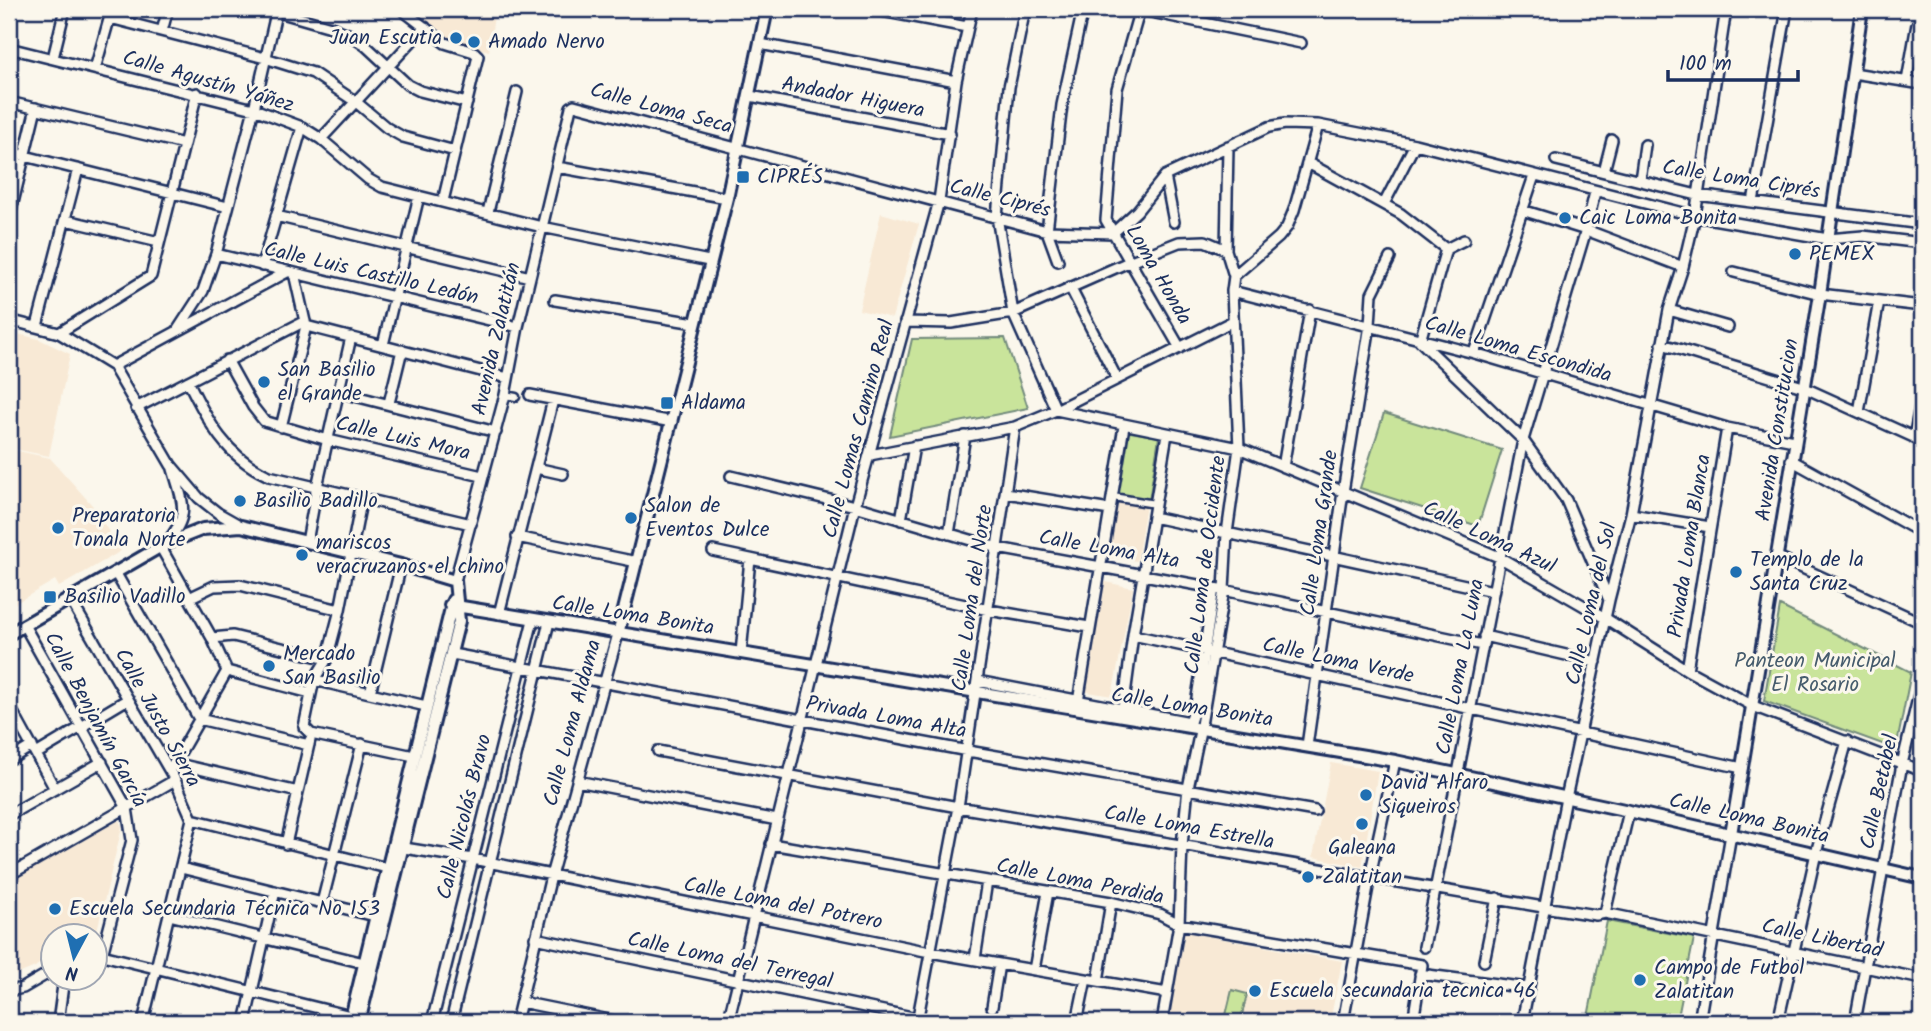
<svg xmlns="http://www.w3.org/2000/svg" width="1931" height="1031" font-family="Kalam,sans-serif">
<rect width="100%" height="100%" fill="#fbf7ec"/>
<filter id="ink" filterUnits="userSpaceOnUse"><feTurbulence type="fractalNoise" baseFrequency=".0143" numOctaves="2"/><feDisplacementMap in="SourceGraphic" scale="14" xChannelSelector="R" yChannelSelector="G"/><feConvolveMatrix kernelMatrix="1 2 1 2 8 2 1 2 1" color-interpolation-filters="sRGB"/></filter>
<g filter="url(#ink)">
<path fill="#f8e9d5" d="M 410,9 L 495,9 L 489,51 L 446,40 Z
M 881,213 L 919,224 L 892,318 L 859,310 Z
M 9,332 L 39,339 L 70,354 L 49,456 L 9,448 Z
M 9,449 L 50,458 L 92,505 L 121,551 L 59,587 L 55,580 L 9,607 Z
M 1114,499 L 1146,504 L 1137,561 L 1106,557 Z
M 1101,581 L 1133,588 L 1112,696 L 1082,691 Z
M 1331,763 L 1378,771 L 1362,867 L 1313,857 Z
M 119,820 L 122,827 L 95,939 L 94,936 L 52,936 L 52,954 L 35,967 L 9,978 L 9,882 Z
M 1185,932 L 1342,961 L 1330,1022 L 1168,1022 Z"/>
<path fill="#c9e49b" stroke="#728a7c" stroke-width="2" d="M 1005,338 L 1028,408 L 890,436 L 912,339 Z
M 1384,413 L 1502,450 L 1478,526 L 1360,488 Z
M 1125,431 L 1159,437 L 1149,501 L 1115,496 Z
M 1780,606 L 1911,672 L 1896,749 L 1764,701 Z
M 1607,921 L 1694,938 L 1677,1022 L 1587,1022 Z
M 1232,990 L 1247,994 L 1241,1019 L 1226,1015 Z"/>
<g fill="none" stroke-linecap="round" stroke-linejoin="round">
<defs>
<path id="pedestrian" d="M 505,395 L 516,397
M 1113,497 L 1155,504"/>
<path id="minor" d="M 268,9 L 331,27 L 350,35 L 366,46 L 408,85 L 420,91 L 467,103
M 401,9 L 445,43 L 474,52 L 478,56 L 443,201
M 871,9 L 967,27
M 1025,9 L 1009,87 L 997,217 L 1013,313 L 1056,410 L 1239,448 L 1499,557 L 1605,618 L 1687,670 L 1753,706 L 1922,771
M 1136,9 L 1301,43
M 1140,9 L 1117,89 L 1106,220 L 1180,348
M 110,18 L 265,58 L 313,73 L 356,102 L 387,128 L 403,137 L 455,151
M 1189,19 L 1192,9
M 162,31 L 168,9
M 760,44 L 956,81
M 9,48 L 254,109 L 302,127 L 321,139 L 368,179 L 382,187 L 542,227 L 709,261
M 53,58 L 65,9
M 95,69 L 112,9
M 1853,73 L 1922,84
M 1907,81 L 1917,24
M 750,96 L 950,134
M 9,102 L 184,144
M 321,139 L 425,27
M 9,152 L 228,207
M 1556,160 L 1697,195 L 1922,224
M 1308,163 L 1401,214 L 1446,249
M 557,167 L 727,198
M 1604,171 L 1612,140
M 1165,176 L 1174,222
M 1640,180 L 1645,145
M 1753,202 L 1787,9
M 1384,204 L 1415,144
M 1522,210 L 1586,230 L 1683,267
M 488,212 L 517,92
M 276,216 L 530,277
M 9,219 L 36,108
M 66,220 L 159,242
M 1446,249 L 1420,341 L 1523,440 L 1566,500 L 1609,600
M 1446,249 L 1464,240
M 216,254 L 518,327
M 1058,261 L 1047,231 L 1062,105 L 1083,9
M 262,266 L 302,127
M 1734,272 L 1820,294 L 1922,306
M 1234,276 L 1279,237 L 1287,227 L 1294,210 L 1318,125
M 1070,287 L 1117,379
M 1232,291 L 1474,353 L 1727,428 L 1794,441
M 555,300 L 695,323
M 1669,310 L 1728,327
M 9,320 L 59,333 L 113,366 L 171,465 L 199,498 L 218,513 L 241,526
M 905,322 L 951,323 L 1013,313 L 1131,261 L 1179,242 L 1205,241 L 1226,250
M 37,326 L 78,169
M 306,326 L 508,378
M 177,331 L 203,291 L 216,254 L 254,109 L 277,9
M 59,333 L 151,276 L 197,93
M 1662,344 L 1803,387 L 1922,441
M 383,345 L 419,196
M 1474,353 L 1534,176
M 227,360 L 253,407 L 264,421 L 328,440 L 482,476
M 113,366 L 287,272
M 188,381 C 208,422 226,457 269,476 L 471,524
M 339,392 L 496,432
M 530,395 L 672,422
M 389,403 L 402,350
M 136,408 L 305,321
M 1859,412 L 1879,301
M 281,427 L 306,326 L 294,273
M 1914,438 L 1922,395
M 870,455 L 1015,427 L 1056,410 L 1233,321
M 1791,460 L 1922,533
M 1283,467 L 1310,310
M 536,468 L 563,474
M 731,476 L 855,506 L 998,548 L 1214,588 L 1482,645
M 1006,493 L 1110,510
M 362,497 L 340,610 L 327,659 L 314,680 L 304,727 L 311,734 L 414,756
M 1631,514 L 1710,527
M 1153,517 L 1493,591
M 901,520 L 914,446
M 949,534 L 965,436
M 517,537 L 637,562
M 307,542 L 317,487 L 351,337
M 166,543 C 191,515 183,503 173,469
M 160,546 L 212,638 L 227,671
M 713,551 L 989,610 L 1089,627
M 1776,556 L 1922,623
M 115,572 L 199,719 L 309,745
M 455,581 L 505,395 L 518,327 L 571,107 L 574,105 L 1047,231 L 1113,233 L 1137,211 L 1165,176 L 1269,127 L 1285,124 L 1318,125 L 1415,144 L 1695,216 L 1828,239 L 1863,236 L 1922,243
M 189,598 L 214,586 L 240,585 L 340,610
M 70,599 L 175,780 L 192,819 L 143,1022
M 499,614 L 553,400
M 24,625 L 127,808 L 132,840 L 102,955
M 1133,635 L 1742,768
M 1484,636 L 1596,662
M 212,638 L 233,636 L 327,659
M 741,653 L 750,559
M 452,654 L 968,751 L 1315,811
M 1687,670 L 1727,428
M 227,671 L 310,693
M 314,680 L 426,706
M 978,681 L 1190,722 L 1196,704 L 1214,588
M 370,693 L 401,565
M 1078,702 L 1124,426
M 9,705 L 55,789
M 1123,710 L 1133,635 L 1167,434
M 1307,746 L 1343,492 L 1370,325 L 1372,294 L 1390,258
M 658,751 L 958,807 L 1543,907 L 1596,915 L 1605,913 L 1922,979
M 36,754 L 128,699
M 9,760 L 32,746
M 174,763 L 298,792
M 172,767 L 227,671
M 577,781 L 777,820
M 9,815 L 102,762
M 192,819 L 387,868
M 286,844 L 310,740
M 771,844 L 1111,902 L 1160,914 L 1179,924 L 1422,965 L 1413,1022
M 398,847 L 473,859 L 930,952 L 1167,993
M 181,868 L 375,916
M 9,875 L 175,780
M 322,903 L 362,744
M 1605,913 L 1629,811
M 169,915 L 364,963
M 535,938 L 917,1018
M 1424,947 L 1523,440 L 1586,230 L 1595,192
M 94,957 L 102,955 L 355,1017
M 975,959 L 987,881
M 1484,961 L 1497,898
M 1034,970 L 1048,892
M 1420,974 L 1528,988
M 1098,981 L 1111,902
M 9,991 L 23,988 L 52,971
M 521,1002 L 619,1022
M 992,1007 L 999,964
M 58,1022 L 64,978
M 245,1022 L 275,891
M 432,1022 L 533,620
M 451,1022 L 549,622
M 516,1022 L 551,876 L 618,634
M 728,1022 L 855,506 L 939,201 L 956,81 L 972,9
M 917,1022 L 958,807 L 1015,427
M 1077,1022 L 1086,979
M 1162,1022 L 1179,924 L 1182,845 L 1188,788 L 1200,731 L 1224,590 L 1227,533 L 1239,448 L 1232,291 L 1234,276 L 1226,250 L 1228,146
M 1343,1022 L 1370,876 L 1395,761
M 1522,1022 L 1566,798 L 1609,600 L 1631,514 L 1669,310 L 1683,267 L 1695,216 L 1726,9
M 1699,1022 L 1731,834
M 1778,1022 L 1816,853 L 1847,741
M 1855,1022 L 1902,764 L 1922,682"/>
<path id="tertiary" d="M 450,605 L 1395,761 L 1629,811 L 1922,878
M 9,634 L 165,544 L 203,529 L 241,526 L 401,565 L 455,581 L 459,621 L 359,1022
M 618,634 L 727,198 L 767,9
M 1731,834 L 1820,294 L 1862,9
M 350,1022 L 453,600"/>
</defs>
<use href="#pedestrian" stroke="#1b2f5e" stroke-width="11"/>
<use href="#minor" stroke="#1b2f5e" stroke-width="14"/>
<use href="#tertiary" stroke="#1b2f5e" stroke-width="16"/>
<use href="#pedestrian" stroke="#fbf7ec" stroke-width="6"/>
<use href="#minor" stroke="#fbf7ec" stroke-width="9"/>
<use href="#tertiary" stroke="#fbf7ec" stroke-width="10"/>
</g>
</g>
<g fill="#1f6fb2" stroke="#fbf7ec" stroke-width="2.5">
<circle cx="456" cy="38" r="7"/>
<circle cx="474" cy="42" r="7"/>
<rect x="736" y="170" width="14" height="14" rx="3.5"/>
<circle cx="1565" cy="218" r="7"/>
<circle cx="1795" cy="254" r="7"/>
<circle cx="264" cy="382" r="7"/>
<rect x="660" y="396" width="14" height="14" rx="3.5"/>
<circle cx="240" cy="501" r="7"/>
<circle cx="631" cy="518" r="7"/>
<circle cx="58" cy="528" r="7"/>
<circle cx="302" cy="555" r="7"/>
<circle cx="1736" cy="572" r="7"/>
<rect x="43" y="590" width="14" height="14" rx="3.5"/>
<circle cx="269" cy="666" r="7"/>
<circle cx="1366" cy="795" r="7"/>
<circle cx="1362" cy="824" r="7"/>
<circle cx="1308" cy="877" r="7"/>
<circle cx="55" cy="909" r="7"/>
<circle cx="1640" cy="980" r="7"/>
<circle cx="1255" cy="991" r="7"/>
</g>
<g text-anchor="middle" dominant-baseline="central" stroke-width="6" stroke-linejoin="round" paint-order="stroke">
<g font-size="21" fill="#1b2f5e" stroke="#fbf7ec" text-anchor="start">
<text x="442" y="38" text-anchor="end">Juan Escutia</text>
<text x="488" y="42">Amado Nervo</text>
<text x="757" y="177">CIPRÉS</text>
<text x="1579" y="218">Caic Loma Bonita</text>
<text x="1809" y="254">PEMEX</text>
<text x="278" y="370">San Basilio<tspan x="278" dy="24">el Grande</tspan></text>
<text x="681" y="403">Aldama</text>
<text x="254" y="501">Basilio Badillo</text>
<text x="645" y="506">Salon de<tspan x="645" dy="24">Eventos Dulce</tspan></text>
<text x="72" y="516">Preparatoria<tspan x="72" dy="24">Tonala Norte</tspan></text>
<text x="316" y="543">mariscos<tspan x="316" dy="24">veracruzanos el chino</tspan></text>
<text x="1750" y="560">Templo de la<tspan x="1750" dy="24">Santa Cruz</tspan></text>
<text x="64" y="597">Basilio Vadillo</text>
<text x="283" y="654">Mercado<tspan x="283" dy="24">San Basilio</tspan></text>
<text x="1380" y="783">David Alfaro<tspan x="1380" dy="24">Siqueiros</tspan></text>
<text x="1362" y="848" text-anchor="middle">Galeana</text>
<text x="1322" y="877">Zalatitan</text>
<text x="69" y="909">Escuela Secundaria Técnica No 153</text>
<text x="1654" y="968">Campo de Futbol<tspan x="1654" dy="24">Zalatitan</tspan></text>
<text x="1269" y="991">Escuela secundaria tecnica 46</text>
</g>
<g font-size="21" fill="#1b2f5e" stroke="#fbf7ec">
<text transform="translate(208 82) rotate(16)">Calle Agustín Yáñez</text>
<text transform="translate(853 98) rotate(11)">Andador Higuera</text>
<text transform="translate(661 109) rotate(15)">Calle Loma Seca</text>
<text transform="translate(1741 180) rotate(9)">Calle Loma Ciprés</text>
<text transform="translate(1000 199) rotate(14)">Calle Ciprés</text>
<text transform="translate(371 274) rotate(13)">Calle Luis Castillo Ledón</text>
<text transform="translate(1158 275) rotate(60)">Loma Honda</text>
<text transform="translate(497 339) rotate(-77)">Avenida Zalatitán</text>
<text transform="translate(1518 350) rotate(16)">Calle Loma Escondida</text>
<text transform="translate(859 429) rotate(-75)">Calle Lomas Camino Real</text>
<text transform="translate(1778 430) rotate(-81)">Avenida Constitucion</text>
<text transform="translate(403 439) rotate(13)">Calle Luis Mora</text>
<text transform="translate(1320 533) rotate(-82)">Calle Loma Grande</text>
<text transform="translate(1489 538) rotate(25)">Calle Loma Azul</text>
<text transform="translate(1690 546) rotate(-81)">Privada Loma Blanca</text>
<text transform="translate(1109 550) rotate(10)">Calle Loma Alta</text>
<text transform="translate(1206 565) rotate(-83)">Calle Loma de Occidente</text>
<text transform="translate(973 598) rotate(-82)">Calle Loma del Norte</text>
<text transform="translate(1592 604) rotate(-77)">Calle Loma del Sol</text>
<text transform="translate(633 616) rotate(9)">Calle Loma Bonita</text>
<text transform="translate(1338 661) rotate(12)">Calle Loma Verde</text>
<text transform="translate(1461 667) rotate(-79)">Calle Loma La Luna</text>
<text transform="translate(1192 708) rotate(9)">Calle Loma Bonita</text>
<text transform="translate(157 718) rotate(61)">Calle Justo Sierra</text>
<text transform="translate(886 718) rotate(10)">Privada Loma Alta</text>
<text transform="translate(95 720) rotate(62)">Calle Benjamín García</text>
<text transform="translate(573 723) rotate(-75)">Calle Loma Aldama</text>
<text transform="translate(1880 792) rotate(-78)">Calle Betabel</text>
<text transform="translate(465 817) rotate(-76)">Calle Nicolás Bravo</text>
<text transform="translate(1749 819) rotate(13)">Calle Loma Bonita</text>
<text transform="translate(1189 828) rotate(10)">Calle Loma Estrella</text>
<text transform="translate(1080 882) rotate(11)">Calle Loma Perdida</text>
<text transform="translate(783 904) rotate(11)">Calle Loma del Potrero</text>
<text transform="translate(1822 939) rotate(12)">Calle Libertad</text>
<text transform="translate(730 961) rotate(12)">Calle Loma del Terregal</text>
</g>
<g font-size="21" fill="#465c6d" stroke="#fbf7ec">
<text x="1815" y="661">Panteon Municipal<tspan x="1815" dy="24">El Rosario</tspan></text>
</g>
</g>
<rect width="1931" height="1031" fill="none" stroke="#fbf7ec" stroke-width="35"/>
<rect x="18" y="18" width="1896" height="996" fill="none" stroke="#1b2f5e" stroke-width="2.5" filter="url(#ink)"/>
<g transform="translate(74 957) rotate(187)"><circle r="33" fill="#fbf7ec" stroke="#a1a7b3" stroke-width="2"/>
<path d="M0-5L12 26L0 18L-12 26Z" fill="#1f6fb2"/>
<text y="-10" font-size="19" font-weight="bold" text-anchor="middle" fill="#1b2f5e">N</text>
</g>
<path d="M1668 70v10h130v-10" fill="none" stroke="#1b2f5e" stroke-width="3.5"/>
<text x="1679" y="70" font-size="21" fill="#1b2f5e" stroke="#fbf7ec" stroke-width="5" paint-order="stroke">100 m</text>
</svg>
